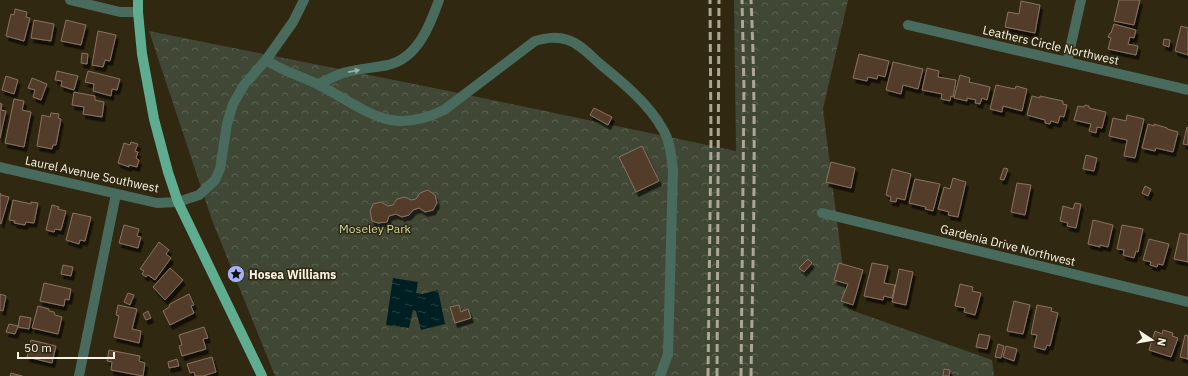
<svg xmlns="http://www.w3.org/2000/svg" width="1188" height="376" font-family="'IBM Plex Sans',sans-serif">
<defs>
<pattern id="forest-crowns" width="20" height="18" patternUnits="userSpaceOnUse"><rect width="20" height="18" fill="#404734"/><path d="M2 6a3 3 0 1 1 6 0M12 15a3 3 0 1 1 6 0" fill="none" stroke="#5c6251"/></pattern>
<pattern id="water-ripples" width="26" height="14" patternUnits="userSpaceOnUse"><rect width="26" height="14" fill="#001f22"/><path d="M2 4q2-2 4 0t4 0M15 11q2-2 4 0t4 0" fill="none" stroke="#264042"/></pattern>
<filter id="shadow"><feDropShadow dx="2.5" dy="4.5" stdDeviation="0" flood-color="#0009"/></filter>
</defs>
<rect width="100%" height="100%" fill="#302811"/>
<path fill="url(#forest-crowns)" d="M 734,0 L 848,0 L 823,109 L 848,309 L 992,360 L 994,376 L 275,376 L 212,220 L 149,31 L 454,92 L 736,151 Z"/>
<path fill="url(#water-ripples)" d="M 393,278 L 418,282 L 416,293 L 422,294 L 438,290 L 445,324 L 421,330 L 416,311 L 413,310 L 409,328 L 386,325 Z"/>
<path fill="#523d2c" stroke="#8a7360" filter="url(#shadow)" d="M 1119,0 L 1140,0 L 1134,25 L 1114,21 Z
M 1021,1 L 1040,5 L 1035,33 L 1005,27 L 1008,12 L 1019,14 Z
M 15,9 L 27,12 L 26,17 L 30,18 L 24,41 L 6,36 L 11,14 L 14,15 Z
M 34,20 L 54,24 L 51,41 L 31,38 Z
M 66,20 L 86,25 L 81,45 L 61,41 Z
M 1114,24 L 1136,30 L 1134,38 L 1130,37 L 1128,44 L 1138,46 L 1136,55 L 1108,49 L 1111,38 L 1108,37 L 1110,33 L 1111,33 Z
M 1181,26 L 1188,28 L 1188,55 L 1175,51 Z
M 98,31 L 116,35 L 110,61 L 105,60 L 103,67 L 92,65 Z
M 1164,39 L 1170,40 L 1169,47 L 1163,45 Z
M 82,53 L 88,54 L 87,64 L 81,63 Z
M 859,54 L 889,61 L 885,77 L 878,75 L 877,79 L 868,77 L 867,81 L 853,78 Z
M 893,62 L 923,69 L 918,89 L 903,85 L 901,94 L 886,90 Z
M 927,68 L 939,71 L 938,77 L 956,80 L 953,97 L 951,96 L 950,101 L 941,99 L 942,94 L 922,90 Z
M 57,71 L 78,76 L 74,90 L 61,86 L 62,81 L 55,80 Z
M 88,71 L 120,79 L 117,90 L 112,89 L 111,96 L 93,91 L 94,84 L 85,82 Z
M 960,75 L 970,78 L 969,82 L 990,87 L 987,100 L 982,98 L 980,104 L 975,103 L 976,100 L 967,98 L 967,101 L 954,98 Z
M 6,76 L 18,80 L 14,94 L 2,90 Z
M 32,78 L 47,84 L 41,100 L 33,97 L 35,90 L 28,88 Z
M 996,85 L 1015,89 L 1016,86 L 1027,89 L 1022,111 L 1003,106 L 1002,112 L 990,109 Z
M 74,92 L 95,96 L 95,100 L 104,102 L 102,117 L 83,114 L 84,107 L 72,105 Z
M 1032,96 L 1040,98 L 1040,96 L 1063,101 L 1063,104 L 1067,105 L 1064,117 L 1060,116 L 1058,123 L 1051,121 L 1050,124 L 1045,123 L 1045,120 L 1027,115 Z
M 14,99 L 24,101 L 22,110 L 31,112 L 24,147 L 5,143 Z
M 0,103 L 2,104 L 1,110 L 6,111 L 0,138 Z
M 1085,105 L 1089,106 L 1089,108 L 1106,112 L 1102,128 L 1097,127 L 1096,133 L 1089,131 L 1091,124 L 1074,120 L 1078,106 L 1084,107 Z
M 594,108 L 612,117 L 608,125 L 590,115 Z
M 51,113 L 59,114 L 58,118 L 61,119 L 56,145 L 53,145 L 52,149 L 37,146 L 42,115 L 50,117 Z
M 1127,115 L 1144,119 L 1135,158 L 1124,156 L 1127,140 L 1109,136 L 1113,118 L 1126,121 Z
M 1148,124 L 1154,126 L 1154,124 L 1167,128 L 1167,129 L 1178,132 L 1173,152 L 1156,148 L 1155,151 L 1142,148 Z
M 1187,127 L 1188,128 L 1188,145 L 1183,144 Z
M 131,142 L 138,144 L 135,151 L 138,152 L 136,158 L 139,160 L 137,167 L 129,165 L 129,167 L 118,163 L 124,143 L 130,145 Z
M 642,146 L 659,181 L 636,192 L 619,157 Z
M 1086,155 L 1097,158 L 1094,171 L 1083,169 Z
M 831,162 L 855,168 L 851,188 L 826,182 Z
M 1004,168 L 1008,169 L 1004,180 L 1000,179 Z
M 892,169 L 911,174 L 905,200 L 897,198 L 896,202 L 890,201 L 891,197 L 886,195 Z
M 953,178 L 966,182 L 958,217 L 948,215 L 949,212 L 938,209 L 944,187 L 950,189 Z
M 915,179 L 940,184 L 933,211 L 925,209 L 926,207 L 909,203 Z
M 1017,183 L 1031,185 L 1025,215 L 1011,212 Z
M 1145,186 L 1151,189 L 1148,196 L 1142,193 Z
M 428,190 L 435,195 L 437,203 L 433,210 L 425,212 L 419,208 L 413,210 L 409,215 L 402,217 L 396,214 L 389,216 L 387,222 L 378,223 L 372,221 L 370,211 L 373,204 L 381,202 L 388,206 L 393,205 L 397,199 L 405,197 L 411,200 L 416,199 L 420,193 Z
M 0,193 L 1,195 L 9,197 L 1,224 L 0,223 Z
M 13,200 L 31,204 L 31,202 L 38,203 L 34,223 L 26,222 L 25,225 L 14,223 L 15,221 L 9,220 Z
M 1075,203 L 1081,204 L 1076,228 L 1067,226 L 1068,223 L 1060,221 L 1063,206 L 1073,209 Z
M 52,205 L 59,207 L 58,209 L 66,211 L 61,230 L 55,229 L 54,232 L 46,230 Z
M 73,213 L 91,217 L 85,241 L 80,240 L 79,244 L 66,240 Z
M 1093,220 L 1113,225 L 1108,247 L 1100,245 L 1100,247 L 1088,244 Z
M 124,225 L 139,229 L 137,236 L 141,237 L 138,248 L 119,243 Z
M 1122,225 L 1143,229 L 1138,252 L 1136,251 L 1134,258 L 1123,255 L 1124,250 L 1117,249 Z
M 1180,233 L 1188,235 L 1188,262 L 1174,259 Z
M 1149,239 L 1169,244 L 1163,265 L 1158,264 L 1157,267 L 1150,265 L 1151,262 L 1143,260 Z
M 159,242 L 169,250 L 166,254 L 171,258 L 155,280 L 148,275 L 146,277 L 142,274 L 144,271 L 140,269 Z
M 808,259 L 812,263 L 804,272 L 799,268 Z
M 839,263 L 863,270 L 853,305 L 841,301 L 848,284 L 834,280 Z
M 872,263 L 888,266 L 884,283 L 895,285 L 892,298 L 884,296 L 883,300 L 864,296 Z
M 63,265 L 73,267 L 71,276 L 61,274 Z
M 170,268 L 183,280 L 165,300 L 153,287 Z
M 899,269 L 913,272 L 906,305 L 892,302 Z
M 44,283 L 71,289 L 69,300 L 65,299 L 64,306 L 40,301 Z
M 960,284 L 973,287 L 972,291 L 981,293 L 975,315 L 964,312 L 965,308 L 955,306 Z
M 128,293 L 134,295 L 130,305 L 124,302 Z
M 0,294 L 6,296 L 3,311 L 0,310 Z
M 189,294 L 194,305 L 191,306 L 194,313 L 170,325 L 163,311 L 169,307 L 170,304 Z
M 1014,301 L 1030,305 L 1023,334 L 1007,331 Z
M 118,305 L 137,309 L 132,329 L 141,331 L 139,343 L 114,337 L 119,316 L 116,315 Z
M 459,305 L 461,312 L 468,309 L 471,318 L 455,323 L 450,307 Z
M 1037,305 L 1052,308 L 1051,311 L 1058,313 L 1050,346 L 1047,345 L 1045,350 L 1034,347 L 1037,335 L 1031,334 Z
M 38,306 L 49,309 L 49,311 L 54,312 L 55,315 L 62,317 L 58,334 L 32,328 Z
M 148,311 L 151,318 L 146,320 L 143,314 Z
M 20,316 L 31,318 L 29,329 L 18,327 Z
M 9,324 L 18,326 L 15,334 L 6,332 Z
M 204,327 L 208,338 L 203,339 L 206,349 L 182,356 L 179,346 L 182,345 L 179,335 Z
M 1163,330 L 1173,333 L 1172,336 L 1178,338 L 1171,357 L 1149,350 L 1155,331 L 1162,334 Z
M 979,334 L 990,336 L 987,349 L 976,347 Z
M 1185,335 L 1188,336 L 1188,359 L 1180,357 Z
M 31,340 L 56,346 L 52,363 L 27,357 Z
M 998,344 L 1004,346 L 1001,358 L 995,357 Z
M 1006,346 L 1017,349 L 1014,361 L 1003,357 Z
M 109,350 L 140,356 L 139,361 L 145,363 L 143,376 L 111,370 L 112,362 L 107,361 Z
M 212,357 L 216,372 L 203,376 L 195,376 L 194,372 L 190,373 L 187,364 Z
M 177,359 L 179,366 L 169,368 L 168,362 Z
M 944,369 L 950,370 L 949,376 L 943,376 Z
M 11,373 L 22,376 L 10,376 Z"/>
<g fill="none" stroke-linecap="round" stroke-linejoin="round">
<path stroke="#486b5e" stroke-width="10" d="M 70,0 L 120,12 L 138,12
M 908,25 L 1188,90
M 266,60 C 282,71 301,76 319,85 C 366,109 389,137 444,110 L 535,41 C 546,38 556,36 568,40 C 580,44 590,55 600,64 C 621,81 649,104 662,128 C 670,140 671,155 673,169 L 668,354 L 660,376
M 1067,62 L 1081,0
M 318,84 C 326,81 334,76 343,73 C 357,69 373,68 388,65 C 418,58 430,25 439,0
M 0,167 L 157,203 L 178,202 L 199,195 L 215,180 L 220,169 L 227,124 L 233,104 L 244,85 L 266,60 L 293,22 L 304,0
M 822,213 L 1188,302
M 79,376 L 116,194"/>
<path stroke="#60ac91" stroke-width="10" d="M 138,0 L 138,12 L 142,54 L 154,119 L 168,172 L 178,202 L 262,376"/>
<path stroke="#aca695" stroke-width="3" stroke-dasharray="8 4" stroke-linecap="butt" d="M 708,376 L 711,137 L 710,0
M 717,376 L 719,0
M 741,376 L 744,88 L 742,0
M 751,376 C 753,251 757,125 751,0"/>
</g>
<defs><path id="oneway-solid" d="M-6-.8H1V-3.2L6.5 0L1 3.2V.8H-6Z"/></defs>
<use fill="#a0b0a2" href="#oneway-solid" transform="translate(354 71) rotate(-11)"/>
<defs>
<symbol id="sight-disc" viewBox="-11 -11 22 22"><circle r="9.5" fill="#a4b2fc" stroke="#302811"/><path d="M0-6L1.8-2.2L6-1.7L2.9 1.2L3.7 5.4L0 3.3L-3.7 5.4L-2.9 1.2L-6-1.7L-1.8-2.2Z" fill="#111"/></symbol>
</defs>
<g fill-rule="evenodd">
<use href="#sight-disc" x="226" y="264" width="20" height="20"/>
</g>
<g text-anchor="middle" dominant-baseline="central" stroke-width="3" stroke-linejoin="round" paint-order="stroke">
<g font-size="12" fill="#f9f4e6" stroke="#302811">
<text transform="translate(1051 45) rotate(13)">Leathers Circle Northwest</text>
<text transform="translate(92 174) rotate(12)">Laurel Avenue Southwest</text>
<text transform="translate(1008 245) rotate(14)">Gardenia Drive Northwest</text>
</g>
<g font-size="12" fill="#c9dba8" stroke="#302811">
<text x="375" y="228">Moseley Park</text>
</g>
<g font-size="12" font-weight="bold" fill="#f9f4e6" stroke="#302811" text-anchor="start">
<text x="249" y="274">Hosea Williams</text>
</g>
</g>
<g transform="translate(1152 340) rotate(102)" stroke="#302811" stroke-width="3" paint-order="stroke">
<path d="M0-3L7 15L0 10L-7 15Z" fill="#f9f4e6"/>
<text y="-6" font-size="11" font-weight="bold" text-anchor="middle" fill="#f9f4e6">N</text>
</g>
<path d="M18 352v6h96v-6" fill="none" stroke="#f9f4e6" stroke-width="2"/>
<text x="24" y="352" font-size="12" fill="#f9f4e6" stroke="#302811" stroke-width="3" paint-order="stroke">50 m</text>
</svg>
